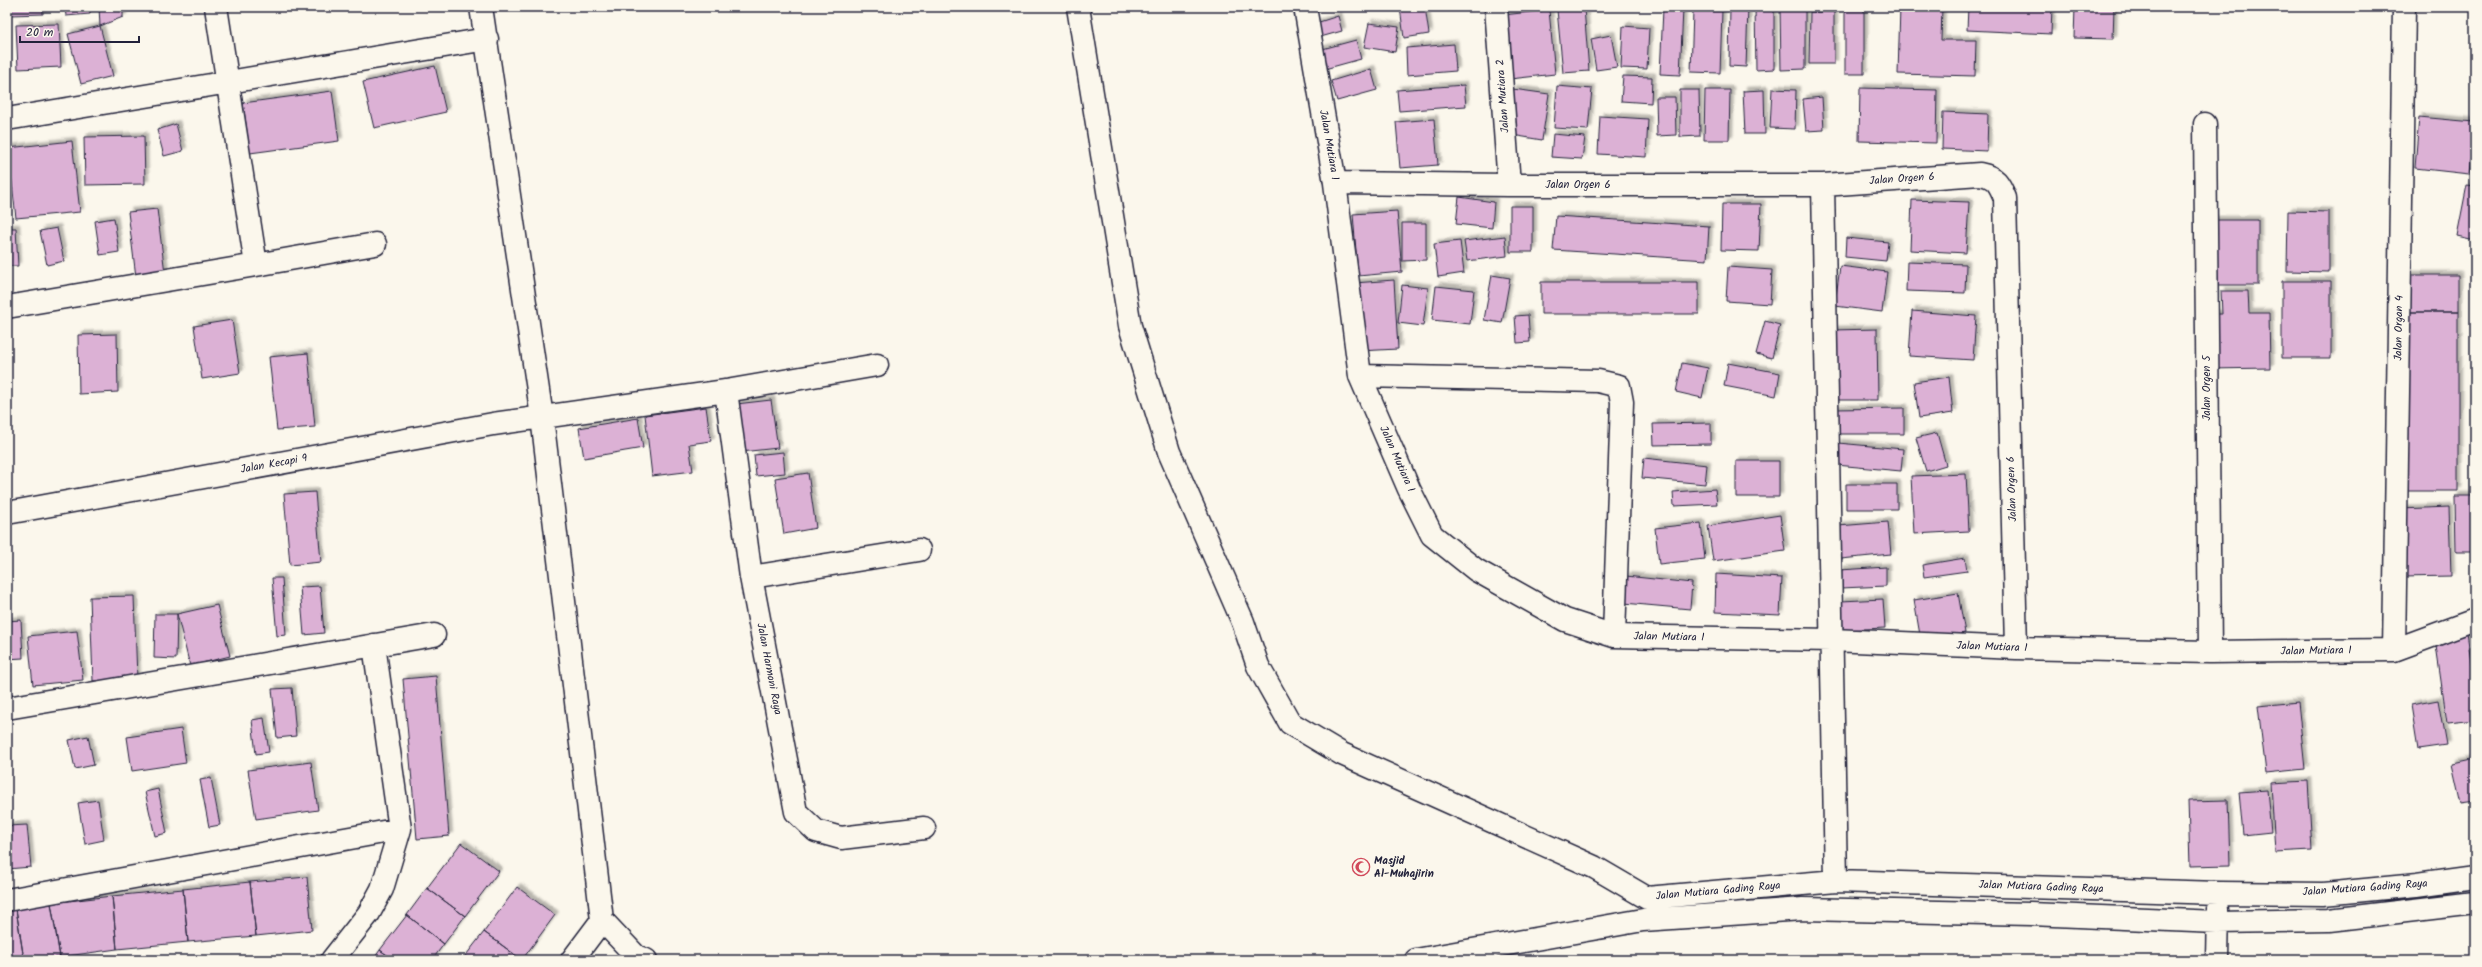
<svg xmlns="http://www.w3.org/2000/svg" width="2482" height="967" font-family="Kalam,sans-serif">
<defs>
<filter id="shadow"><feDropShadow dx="3.5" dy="-3.5" stdDeviation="1" flood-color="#0004"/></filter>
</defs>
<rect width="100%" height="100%" fill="#fbf7ec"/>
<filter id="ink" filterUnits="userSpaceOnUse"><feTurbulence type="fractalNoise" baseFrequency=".025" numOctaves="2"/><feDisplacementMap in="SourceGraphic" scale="8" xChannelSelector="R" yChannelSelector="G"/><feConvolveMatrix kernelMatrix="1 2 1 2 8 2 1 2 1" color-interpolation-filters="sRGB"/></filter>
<g filter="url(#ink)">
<path fill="#dcb1d5" stroke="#22223b" filter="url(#shadow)" d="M 9,7 L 43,7 L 43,14 L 10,15 Z
M 65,7 L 90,7 L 90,14 L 66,16 Z
M 99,7 L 123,7 L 123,17 L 100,26 Z
M 1400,7 L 1425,7 L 1429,34 L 1404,38 Z
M 1730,7 L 1748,7 L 1746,67 L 1729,66 Z
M 1755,7 L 1774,7 L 1774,69 L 1756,70 Z
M 1780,7 L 1805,7 L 1805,69 L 1781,70 Z
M 1900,7 L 1942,7 L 1941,40 L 1976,40 L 1975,76 L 1898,74 Z
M 1968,7 L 2052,7 L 2051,34 L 1967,30 Z
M 2075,7 L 2114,7 L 2113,39 L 2074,38 Z
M 1584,8 L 1589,71 L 1563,73 L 1557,10 Z
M 1663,9 L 1683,9 L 1680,75 L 1660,74 Z
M 1549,10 L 1555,74 L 1510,79 L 1503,15 Z
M 1845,10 L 1864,10 L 1864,74 L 1845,74 Z
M 1693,11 L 1722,11 L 1720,73 L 1691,72 Z
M 1810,12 L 1834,12 L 1834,64 L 1809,64 Z
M 1338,16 L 1342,31 L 1317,38 L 1313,24 Z
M 1369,23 L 1399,27 L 1395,52 L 1364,47 Z
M 59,24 L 61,67 L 18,69 L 16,25 Z
M 100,26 L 113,76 L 81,84 L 68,34 Z
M 1623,26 L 1649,28 L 1647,69 L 1621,68 Z
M 1611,35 L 1617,67 L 1596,70 L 1591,39 Z
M 1356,40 L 1361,59 L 1321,70 L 1315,51 Z
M 1454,44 L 1456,71 L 1407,75 L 1406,48 Z
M 435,66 L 446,112 L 374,128 L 363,82 Z
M 1371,69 L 1377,90 L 1337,101 L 1331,81 Z
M 1623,76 L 1652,77 L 1651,103 L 1621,101 Z
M 1464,85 L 1466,106 L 1399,111 L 1397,90 Z
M 1557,86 L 1592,89 L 1588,130 L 1554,128 Z
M 1860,88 L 1937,90 L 1936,143 L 1859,141 Z
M 1513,89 L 1549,94 L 1542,140 L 1506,134 Z
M 1772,89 L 1796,90 L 1795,129 L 1770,128 Z
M 1680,90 L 1699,90 L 1700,136 L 1680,137 Z
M 1705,90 L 1730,90 L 1729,140 L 1704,140 Z
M 1764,90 L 1765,134 L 1745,134 L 1743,91 Z
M 332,91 L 339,141 L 250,153 L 243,103 Z
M 1656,97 L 1675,97 L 1676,135 L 1657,136 Z
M 1822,97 L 1824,130 L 1806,131 L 1803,99 Z
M 1943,112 L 1988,114 L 1987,151 L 1942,149 Z
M 1600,116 L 1648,119 L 1646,157 L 1598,154 Z
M 2419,117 L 2474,122 L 2469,174 L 2415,168 Z
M 1434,119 L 1438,165 L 1400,168 L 1396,122 Z
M 176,124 L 183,151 L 164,156 L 157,130 Z
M 1553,134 L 1585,137 L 1582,159 L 1551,157 Z
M 144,136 L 145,184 L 85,185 L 84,137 Z
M 72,141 L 80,212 L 16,218 L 8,148 Z
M 2467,185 L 2475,186 L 2475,240 L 2457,236 Z
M 1459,197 L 1494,202 L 1492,228 L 1456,224 Z
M 1912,200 L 1969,202 L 1966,253 L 1910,250 Z
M 1722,204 L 1761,204 L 1759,251 L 1721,250 Z
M 1510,206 L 1533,206 L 1533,252 L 1510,252 Z
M 157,209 L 165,273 L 136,277 L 128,212 Z
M 1397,211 L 1402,272 L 1358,276 L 1353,214 Z
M 2288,211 L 2329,212 L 2329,272 L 2287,271 Z
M 1556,216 L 1709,226 L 1707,260 L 1553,250 Z
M 114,218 L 119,252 L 100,255 L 95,221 Z
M 2212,220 L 2258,220 L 2258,285 L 2213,285 Z
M 1402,223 L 1426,223 L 1426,260 L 1402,261 Z
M 7,228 L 16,228 L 18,266 L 7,266 Z
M 57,228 L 64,261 L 47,265 L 40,231 Z
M 1505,236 L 1507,256 L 1467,261 L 1464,241 Z
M 1846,238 L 1888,242 L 1886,261 L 1845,257 Z
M 1460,241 L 1464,273 L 1438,277 L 1434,244 Z
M 1907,262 L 1966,264 L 1965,293 L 1906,291 Z
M 1840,266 L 1887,272 L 1882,312 L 1835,306 Z
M 1728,267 L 1772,270 L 1770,304 L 1726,301 Z
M 1492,275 L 1510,278 L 1502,323 L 1484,320 Z
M 2401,275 L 2458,275 L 2458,312 L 2402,312 Z
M 1394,280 L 1398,349 L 1359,351 L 1354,283 Z
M 2282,281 L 2331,281 L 2331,358 L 2282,358 Z
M 1541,282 L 1699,282 L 1699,314 L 1541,314 Z
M 1402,285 L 1428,288 L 1423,326 L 1398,323 Z
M 1436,286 L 1474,290 L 1470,324 L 1432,320 Z
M 2221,291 L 2248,291 L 2249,313 L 2269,313 L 2270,368 L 2210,369 L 2209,314 L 2222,314 Z
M 2473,305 L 2475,305 L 2475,427 Z
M 1912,311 L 1976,316 L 1973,360 L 1909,356 Z
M 2402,312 L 2458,312 L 2458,491 L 2402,491 Z
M 1528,315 L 1530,342 L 1517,343 L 1515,316 Z
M 232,320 L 240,373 L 202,379 L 194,326 Z
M 1765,321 L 1780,325 L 1772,358 L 1756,354 Z
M 1877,329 L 1878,400 L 1833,400 L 1832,330 Z
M 117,334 L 118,392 L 79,394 L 78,335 Z
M 308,353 L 315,427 L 277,430 L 269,357 Z
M 1682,363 L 1708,368 L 1702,398 L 1676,392 Z
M 1728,363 L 1780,373 L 1776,396 L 1724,386 Z
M 1949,377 L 1953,413 L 1919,418 L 1914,382 Z
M 771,400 L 778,448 L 741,452 L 736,404 Z
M 706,407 L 711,441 L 689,444 L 693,471 L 652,476 L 645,415 Z
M 1904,408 L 1904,434 L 1834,434 L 1834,409 Z
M 638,418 L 643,448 L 584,458 L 579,428 Z
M 1711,423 L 1711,444 L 1654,445 L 1653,424 Z
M 1937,433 L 1946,465 L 1926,471 L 1916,438 Z
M 1838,443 L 1903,449 L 1901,471 L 1836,465 Z
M 783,452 L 785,473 L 756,476 L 754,455 Z
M 1644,458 L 1707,465 L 1705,484 L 1642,478 Z
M 1736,461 L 1779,461 L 1779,497 L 1736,497 Z
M 808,473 L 816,528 L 784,534 L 775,478 Z
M 1966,474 L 1969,531 L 1914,534 L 1911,476 Z
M 1846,484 L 1897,484 L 1897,509 L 1846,509 Z
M 1715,489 L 1717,504 L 1674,506 L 1673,492 Z
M 315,492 L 321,562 L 290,565 L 284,494 Z
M 2455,496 L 2475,496 L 2475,552 L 2456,552 Z
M 2449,507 L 2451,576 L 2402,577 L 2400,509 Z
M 1780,515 L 1785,551 L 1713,561 L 1708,526 Z
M 1888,522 L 1891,554 L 1841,559 L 1838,526 Z
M 1701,523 L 1705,559 L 1659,564 L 1655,528 Z
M 1965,558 L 1967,571 L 1924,577 L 1922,565 Z
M 1886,567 L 1886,586 L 1841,588 L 1840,570 Z
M 1716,574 L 1782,578 L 1780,615 L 1715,612 Z
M 1626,576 L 1692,583 L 1690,609 L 1624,603 Z
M 272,578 L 282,578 L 286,635 L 277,636 Z
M 320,586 L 324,633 L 304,635 L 300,587 Z
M 1958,593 L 1965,633 L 1921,641 L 1914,600 Z
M 134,596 L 137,679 L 93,681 L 90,597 Z
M 1883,599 L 1885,628 L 1843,630 L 1841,601 Z
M 217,605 L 230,656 L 190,666 L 177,614 Z
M 155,614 L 177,614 L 176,659 L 154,658 Z
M 21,620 L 23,658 L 7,659 L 7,621 Z
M 77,631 L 83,680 L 33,685 L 28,636 Z
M 2467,634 L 2475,688 L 2475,720 L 2447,723 L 2435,639 Z
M 436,676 L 449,836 L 417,839 L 403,679 Z
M 292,688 L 296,736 L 277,738 L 272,689 Z
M 2438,700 L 2446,745 L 2418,749 L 2411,705 Z
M 2298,702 L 2305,769 L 2266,773 L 2258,706 Z
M 264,718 L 269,752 L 256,754 L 252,720 Z
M 181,729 L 186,763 L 132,771 L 127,737 Z
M 88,736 L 94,765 L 75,769 L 69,740 Z
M 2475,759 L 2475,802 L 2461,804 L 2452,764 Z
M 311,762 L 318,810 L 256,819 L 248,770 Z
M 211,778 L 220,825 L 209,827 L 200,780 Z
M 2308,781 L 2312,850 L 2275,852 L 2271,783 Z
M 158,789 L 167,833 L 155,836 L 145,792 Z
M 2267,790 L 2271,832 L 2243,835 L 2239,792 Z
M 98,800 L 104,840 L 85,844 L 78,803 Z
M 2228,800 L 2230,865 L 2190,866 L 2188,801 Z
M 27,825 L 31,867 L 7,869 L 7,826 Z
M 461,843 L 499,871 L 465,916 L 427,888 Z
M 307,877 L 312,930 L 256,936 L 250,882 Z
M 250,882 L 256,936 L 188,942 L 183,889 Z
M 517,887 L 555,915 L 522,960 L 484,932 Z
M 427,888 L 465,916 L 444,944 L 407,915 Z
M 183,889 L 188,942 L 117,949 L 112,896 Z
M 112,896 L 117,949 L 60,957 L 51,903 Z
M 51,903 L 60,957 L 24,960 L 16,909 Z
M 16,909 L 24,960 L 7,960 L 7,910 Z
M 407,915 L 444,944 L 432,960 L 394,960 L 380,950 Z
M 484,932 L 522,960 L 463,959 Z
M 380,950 L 394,960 L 373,960 Z"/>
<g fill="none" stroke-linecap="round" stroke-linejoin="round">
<defs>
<path id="minor" d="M 481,7 L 542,417 L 602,920 L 636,956 L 646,960
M 1078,7 L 1130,326 L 1169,452 L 1243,622 L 1258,666 L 1290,723 L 1342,754 L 1594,867 L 1647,898
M 1305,7 L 1335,183 L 1360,376 L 1409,489 L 1432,535 L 1476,570 L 1565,620 L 1614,636 L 1832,640 L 2016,648 L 2210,652 L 2394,650 L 2475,620
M 1496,7 L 1509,185
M 7,119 L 487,39
M 2205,124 L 2210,652
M 1335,183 L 1509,185 L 1823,185 L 1980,174 C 1996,177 1999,183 2005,198 L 2016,648
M 1823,185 L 1836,881
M 256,265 L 375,244
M 7,307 L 256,265 L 216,7
M 1360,376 L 1598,381 L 1619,386 L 1622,402 L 1614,636
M 726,391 L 751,577 L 796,812 L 816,831 L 841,838 L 924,828
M 7,513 L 493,424 L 726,391 L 877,365
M 751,577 L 919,550
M 374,645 L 400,829
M 2394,650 L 2404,7
M 7,708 L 434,635
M 1647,898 L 1836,881 L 2219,893 L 2323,894 L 2417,885 L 2475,877
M 7,900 L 400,829 L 382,889 L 369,913 L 332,960
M 572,960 L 602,920
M 1416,960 L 1643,920 L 1803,909 L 2031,914 L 2217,922 L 2329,920 L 2475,903
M 2217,960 L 2218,908"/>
</defs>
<use href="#minor" stroke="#22223b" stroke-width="25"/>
<use href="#minor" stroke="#fbf7ec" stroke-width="22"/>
</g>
</g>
<defs>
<symbol id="mosque-ring" viewBox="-11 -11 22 22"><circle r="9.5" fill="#fbf7ec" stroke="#d1495b" stroke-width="1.5"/><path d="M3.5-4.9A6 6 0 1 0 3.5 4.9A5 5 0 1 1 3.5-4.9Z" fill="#d1495b"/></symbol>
</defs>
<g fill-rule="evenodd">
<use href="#mosque-ring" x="1351" y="857" width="20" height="20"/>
</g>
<g text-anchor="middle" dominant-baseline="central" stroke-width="4" stroke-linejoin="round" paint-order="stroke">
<g font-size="11" fill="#22223b" stroke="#fbf7ec">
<text transform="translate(1503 96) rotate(-94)">Jalan Mutiara 2</text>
<text transform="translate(1329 145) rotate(80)">Jalan Mutiara 1</text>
<text transform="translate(1902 179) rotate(-4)">Jalan Orgen 6</text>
<text x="1578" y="185">Jalan Orgen 6</text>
<text transform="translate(2399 328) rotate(-89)">Jalan Organ 4</text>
<text transform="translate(2207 388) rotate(-90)">Jalan Orgen 5</text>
<text transform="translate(1397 459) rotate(66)">Jalan Mutiara 1</text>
<text transform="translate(274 464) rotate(-10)">Jalan Kecapi 9</text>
<text transform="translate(2012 489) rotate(-92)">Jalan Orgen 6</text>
<text transform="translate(1669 637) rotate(1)">Jalan Mutiara 1</text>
<text transform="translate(1992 647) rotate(2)">Jalan Mutiara 1</text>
<text transform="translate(2316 651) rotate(-1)">Jalan Mutiara 1</text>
<text transform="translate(769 669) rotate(79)">Jalan Harmoni Raya</text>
<text transform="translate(2041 887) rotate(2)">Jalan Mutiara Gading Raya</text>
<text transform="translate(2365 888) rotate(-4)">Jalan Mutiara Gading Raya</text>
<text transform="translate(1718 891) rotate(-5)">Jalan Mutiara Gading Raya</text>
</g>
<g font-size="11" font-weight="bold" fill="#22223b" stroke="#fbf7ec" text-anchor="start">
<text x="1374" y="861">Masjid<tspan x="1374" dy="13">Al-Muhajirin</tspan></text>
</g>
</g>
<rect width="2482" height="967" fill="none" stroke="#fbf7ec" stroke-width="24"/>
<rect x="12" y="12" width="2458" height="943" fill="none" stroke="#22223b" stroke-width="1.5" filter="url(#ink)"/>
<path d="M20 36v6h119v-6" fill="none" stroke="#22223b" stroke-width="2"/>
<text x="26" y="36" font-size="12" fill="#22223b" stroke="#fbf7ec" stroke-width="3" paint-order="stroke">20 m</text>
</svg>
